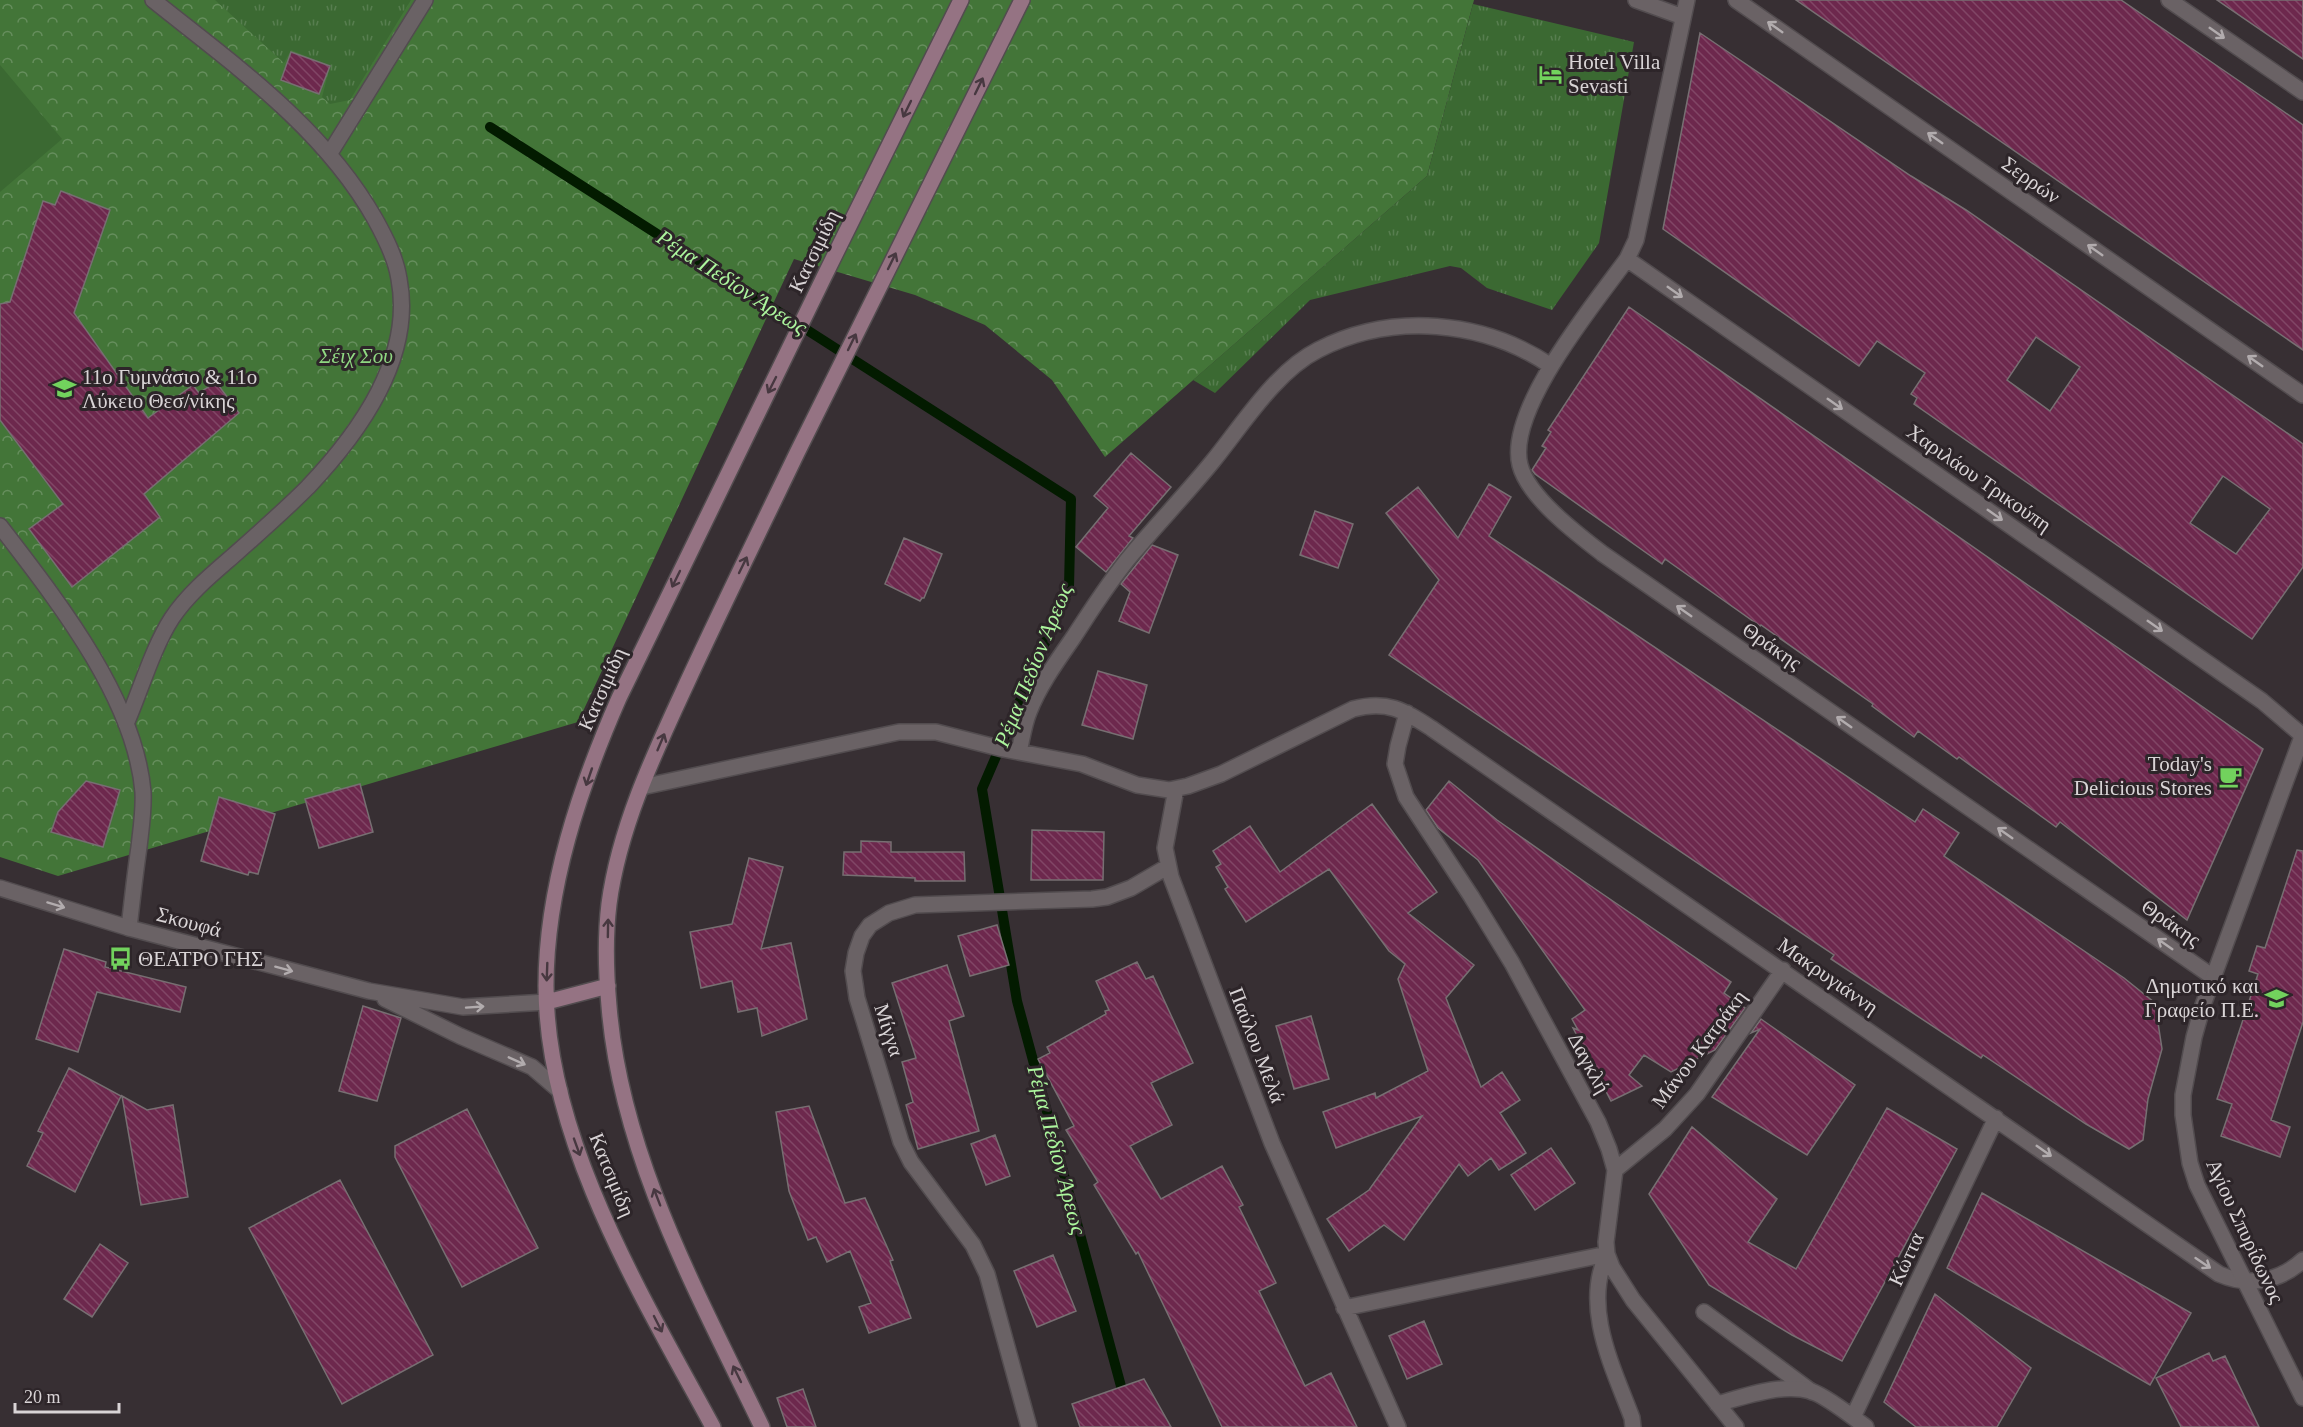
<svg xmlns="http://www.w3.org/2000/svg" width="2303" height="1427" font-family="'Times New Roman',serif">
<defs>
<pattern id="forest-crowns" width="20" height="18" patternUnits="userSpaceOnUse" patternTransform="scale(1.5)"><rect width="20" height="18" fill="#437538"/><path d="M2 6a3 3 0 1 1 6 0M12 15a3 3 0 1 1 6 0" fill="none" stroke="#668e5d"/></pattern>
<pattern id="park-tufts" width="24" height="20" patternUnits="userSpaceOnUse" patternTransform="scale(1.5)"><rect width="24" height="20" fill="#3b6932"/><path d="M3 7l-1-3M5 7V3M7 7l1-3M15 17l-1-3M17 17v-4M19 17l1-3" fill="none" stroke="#577e4f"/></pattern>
<pattern id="building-back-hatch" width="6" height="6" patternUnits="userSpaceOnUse" patternTransform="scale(1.5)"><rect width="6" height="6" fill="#6d284d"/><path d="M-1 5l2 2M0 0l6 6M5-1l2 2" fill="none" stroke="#814666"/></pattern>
</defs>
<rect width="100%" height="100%" fill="#372f33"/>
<path fill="url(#forest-crowns)" d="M 0,0 L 1474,0 L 1427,176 L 1105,457 L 1052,380 L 985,325 L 915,295 L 794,259 L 578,722 L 58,876 L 0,857 Z"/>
<path fill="url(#park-tufts)" d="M 215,0 L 411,0 L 350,100 L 330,104 L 322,97 L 330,66 L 291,50 L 284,63 Z
M 1473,4 L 1634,42 L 1599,243 L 1552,310 L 1487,288 L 1461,268 L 1450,266 L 1310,300 L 1215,393 L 1193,380 L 1427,176 Z"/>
<path fill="#3b6932" d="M 0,65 L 62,139 L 0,192 Z"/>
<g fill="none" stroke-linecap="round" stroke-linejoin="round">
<path stroke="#031b00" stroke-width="10" d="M 490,127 L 1071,499 L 1069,587 L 982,789 L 1017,1001 L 1132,1427"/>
</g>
<path fill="url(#building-back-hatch)" stroke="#776f72" stroke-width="1.5" fill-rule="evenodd" d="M 1796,0 L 2121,0 L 2280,109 L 2303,125 L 2303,350 Z
M 2217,0 L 2303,0 L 2303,59 Z
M 1700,33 L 1911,176 L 1966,210 L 2303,444 L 2303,567 L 2252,639 L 1914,404 L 1917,398 L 1911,394 L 1925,373 L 1877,341 L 1859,366 L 1663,229 ZM 2036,337 L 2080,367 L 2050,411 L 2007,380 ZM 2223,476 L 2270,509 L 2236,554 L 2190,523 Z
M 291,52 L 330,66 L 319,94 L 281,80 Z
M 61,191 L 110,210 L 74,313 L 148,418 L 193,385 L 199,393 L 216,382 L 239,413 L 144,494 L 160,517 L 72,587 L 29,529 L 63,504 L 0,420 L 0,304 L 10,302 L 43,201 L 55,205 Z
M 1629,307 L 2263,749 L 2187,920 L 2060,822 L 2056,827 L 1959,757 L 1957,759 L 1918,731 L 1914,737 L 1872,706 L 1873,704 L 1761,625 L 1760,626 L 1665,559 L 1662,564 L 1535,474 L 1532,470 L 1546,448 L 1542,446 L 1551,432 L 1548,430 Z
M 1131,453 L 1171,487 L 1129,536 L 1133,538 L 1106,572 L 1076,547 L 1108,508 L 1094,496 Z
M 1489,484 L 1511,497 L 1489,536 L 1915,822 L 1923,809 L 1959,833 L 1944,856 L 2124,978 L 2155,1003 L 2162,1049 L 2148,1099 L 2143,1140 L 2129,1149 L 2086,1124 L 1983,1055 L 1981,1058 L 1831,959 L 1834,955 L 1389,655 L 1439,580 L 1386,513 L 1418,487 L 1458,538 Z
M 1315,511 L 1353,524 L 1338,568 L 1300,555 Z
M 904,538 L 942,554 L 924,598 L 922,598 L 920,601 L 885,584 Z
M 1152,545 L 1178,555 L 1149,633 L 1119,621 L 1130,592 L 1121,584 Z
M 1098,671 L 1147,685 L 1133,739 L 1082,725 Z
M 86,781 L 120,790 L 103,847 L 51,832 L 58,812 Z
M 1449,781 L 1497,820 L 1585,882 L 1731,982 L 1724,993 L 1745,1008 L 1715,1050 L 1671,1072 L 1644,1055 L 1629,1075 L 1642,1086 L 1611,1101 L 1573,1028 L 1578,1030 L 1572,1019 L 1585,1010 L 1478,860 L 1438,828 L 1426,810 Z
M 360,784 L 373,832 L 319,848 L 305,799 Z
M 219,797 L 275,814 L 258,874 L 249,872 L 248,875 L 201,861 Z
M 1372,804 L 1437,892 L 1408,913 L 1474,965 L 1446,998 L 1481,1087 L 1502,1072 L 1520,1100 L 1500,1113 L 1526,1153 L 1499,1170 L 1491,1158 L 1468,1176 L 1459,1164 L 1404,1240 L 1384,1225 L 1349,1251 L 1327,1219 L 1369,1190 L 1422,1116 L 1336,1148 L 1323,1112 L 1375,1093 L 1376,1098 L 1428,1071 L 1398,979 L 1405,964 L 1389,951 L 1329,869 L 1246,922 L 1225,889 L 1228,887 L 1216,867 L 1221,864 L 1213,851 L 1250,826 L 1280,872 Z
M 1032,830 L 1104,832 L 1103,880 L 1031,880 Z
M 861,841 L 891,842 L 891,852 L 964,852 L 965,881 L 915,881 L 915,878 L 843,875 L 844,852 L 861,852 Z
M 2297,850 L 2303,851 L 2303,1022 L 2271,1120 L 2290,1127 L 2280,1157 L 2221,1136 L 2232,1104 L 2217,1099 L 2258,974 L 2249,971 L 2257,946 L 2265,948 Z
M 749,858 L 783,867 L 761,949 L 791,943 L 807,1019 L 762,1036 L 757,1008 L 738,1012 L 732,981 L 701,988 L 690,932 L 732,924 Z
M 997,925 L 1009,965 L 970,976 L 958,936 Z
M 64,949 L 106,962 L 105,967 L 186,987 L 180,1012 L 97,992 L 78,1052 L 36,1039 Z
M 1137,962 L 1146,979 L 1153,976 L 1193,1063 L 1151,1083 L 1172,1125 L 1130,1146 L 1161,1199 L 1222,1166 L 1243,1205 L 1239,1207 L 1276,1283 L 1259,1291 L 1305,1386 L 1331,1373 L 1357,1427 L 1222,1427 L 1138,1252 L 1136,1254 L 1094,1185 L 1098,1182 L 1066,1130 L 1074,1126 L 1038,1059 L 1050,1053 L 1047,1047 L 1106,1014 L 1105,1011 L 1109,1010 L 1096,981 Z
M 947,965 L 964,1016 L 949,1021 L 979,1131 L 918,1149 L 906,1105 L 913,1102 L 902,1062 L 916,1058 L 892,983 Z
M 363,1006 L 401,1018 L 377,1101 L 339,1091 Z
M 1311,1016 L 1329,1079 L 1294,1089 L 1276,1026 Z
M 1761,1019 L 1855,1085 L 1807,1155 L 1712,1097 L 1760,1029 L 1751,1033 Z
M 69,1068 L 121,1096 L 75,1192 L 27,1166 L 43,1133 L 38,1131 Z
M 122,1096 L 147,1110 L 173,1105 L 188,1197 L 141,1205 Z
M 809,1106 L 845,1203 L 865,1198 L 893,1260 L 890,1261 L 911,1318 L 869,1333 L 859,1307 L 871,1303 L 850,1251 L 827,1262 L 816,1237 L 808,1240 L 789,1191 L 776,1112 Z
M 1887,1108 L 1957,1149 L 1842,1361 L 1792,1335 L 1709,1285 L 1649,1194 L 1692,1127 L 1777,1199 L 1748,1242 L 1796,1269 Z
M 467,1109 L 538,1248 L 462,1287 L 395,1157 L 395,1146 Z
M 995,1135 L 1010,1176 L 986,1185 L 971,1144 Z
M 1551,1148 L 1575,1183 L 1535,1210 L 1511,1175 Z
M 340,1180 L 433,1355 L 342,1404 L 249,1228 Z
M 1982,1193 L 2191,1313 L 2150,1385 L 1947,1268 Z
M 100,1244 L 128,1263 L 92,1317 L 64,1299 Z
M 1053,1255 L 1076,1311 L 1037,1327 L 1014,1271 Z
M 1935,1294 L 2031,1368 L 1997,1427 L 1916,1427 L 1884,1402 Z
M 1424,1321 L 1442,1364 L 1407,1379 L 1389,1336 Z
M 2209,1353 L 2213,1361 L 2225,1356 L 2259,1427 L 2181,1427 L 2156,1378 Z
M 1144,1379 L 1171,1427 L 1080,1427 L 1072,1404 Z
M 803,1389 L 816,1427 L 787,1427 L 777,1398 Z"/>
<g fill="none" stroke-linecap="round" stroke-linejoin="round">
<defs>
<path id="service" d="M 1704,1312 L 1812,1392"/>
<path id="minor" d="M 1636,0 L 1683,17
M 1687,0 L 1636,240 L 1627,259 C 1595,303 1506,410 1520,465 C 1528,497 1577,534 1603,554 L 2213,977
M 1736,0 L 2303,395
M 2169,0 L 2303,92
M 330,153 L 425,0
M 1627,259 L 2262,701 L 2303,736
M 0,526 C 56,599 135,698 143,792 C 144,810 141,829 139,847 C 135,874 132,901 129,928
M 1407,713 L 1398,746 L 1395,764 L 1406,797 L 1471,896 L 1512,963 L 1598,1122 L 1609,1149 L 1615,1170 L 1606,1242 L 1607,1254 L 1612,1267 L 1633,1300 L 1736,1427
M 126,724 C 140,692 153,647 172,618 C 188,594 211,575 233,556 C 259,533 284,511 308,487 C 359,433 414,358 399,279 C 396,258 385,237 375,219 C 323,127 234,65 153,0
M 1019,752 C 1022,739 1024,724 1029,712 C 1039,686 1057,661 1073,638 C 1092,609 1110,580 1133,553 C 1159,522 1187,493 1213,461 C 1243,424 1276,371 1318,350 C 1392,312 1483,320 1551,366
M 642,787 L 899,732 L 936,732 L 1003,749 L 1082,764 L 1137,785 L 1169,790 L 1188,786 L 1221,774 L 1353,709 C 1387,700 1403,710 1431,728 L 2219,1274 C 2249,1287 2279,1282 2303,1260
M 1176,789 L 1165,848 L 1171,877 L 1272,1143 L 1398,1427
M 1615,1170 L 1665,1129 L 1697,1094 L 1783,970
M 1607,1254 C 1582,1308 1613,1367 1632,1418 L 1633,1427
M 1344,1308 L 1607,1254
M 1717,1404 C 1746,1396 1781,1383 1811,1391 C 1825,1396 1853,1417 1866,1427
M 1853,1417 L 1996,1118
M 1029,1427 L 987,1274 L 973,1245 L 911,1162 L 901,1142 L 857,998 L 855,984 L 853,971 L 856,953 L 862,936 L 870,925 L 889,913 L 915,905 L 1092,899 L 1107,897 L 1131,888 L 1167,867"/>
<path id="tertiary" d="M 2303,734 L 2203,1005 L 2194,1037 L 2183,1095 L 2183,1115 L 2190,1163 L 2197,1185 L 2303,1398
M 0,888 L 129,928 L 369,991 L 463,1007 L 547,1002
M 385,999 L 460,1036 L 532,1067 L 560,1091"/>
<path id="secondary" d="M 547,1002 L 608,986
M 713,1427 C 642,1296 546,1139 546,986 C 546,887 580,787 619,698 L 824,277 L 961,0
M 762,1427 C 698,1294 621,1156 609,1006 C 606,973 605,937 609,904 C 619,828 654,754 686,685 C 722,607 760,530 797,453 C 872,302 947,151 1022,0"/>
</defs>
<use href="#service" stroke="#524c4f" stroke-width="18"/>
<use href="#minor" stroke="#524c4f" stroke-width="18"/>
<use href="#tertiary" stroke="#524c4f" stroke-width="18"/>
<use href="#secondary" stroke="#524c4f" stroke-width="18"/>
<use href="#service" stroke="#6a6265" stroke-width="15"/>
<use href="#minor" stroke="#6a6265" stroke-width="15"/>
<use href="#tertiary" stroke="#6a6265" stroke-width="15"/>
<use href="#secondary" stroke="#957383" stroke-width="15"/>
</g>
<defs><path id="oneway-shaft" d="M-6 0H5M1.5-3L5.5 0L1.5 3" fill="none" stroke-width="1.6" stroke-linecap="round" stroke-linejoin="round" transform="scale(1.5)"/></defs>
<g stroke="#b2acae">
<use href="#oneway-shaft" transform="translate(1775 27) rotate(-145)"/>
<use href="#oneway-shaft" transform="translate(2217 33) rotate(35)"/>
<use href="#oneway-shaft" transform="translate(1935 138) rotate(-145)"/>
<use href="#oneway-shaft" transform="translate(2095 250) rotate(-145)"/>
<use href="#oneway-shaft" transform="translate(1675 292) rotate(35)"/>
<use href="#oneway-shaft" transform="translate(2255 361) rotate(-145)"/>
<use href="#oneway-shaft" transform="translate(1835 404) rotate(35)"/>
<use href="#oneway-shaft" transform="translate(1995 515) rotate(35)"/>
<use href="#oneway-shaft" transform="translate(1684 611) rotate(-145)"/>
<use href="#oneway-shaft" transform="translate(2155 626) rotate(35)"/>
<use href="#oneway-shaft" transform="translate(1844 722) rotate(-145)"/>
<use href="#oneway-shaft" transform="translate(2005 833) rotate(-145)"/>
<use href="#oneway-shaft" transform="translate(56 905) rotate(17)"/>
<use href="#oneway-shaft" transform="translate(2165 944) rotate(-145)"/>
<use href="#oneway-shaft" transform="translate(284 969) rotate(15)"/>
<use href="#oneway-shaft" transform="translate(475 1007) rotate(-4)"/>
<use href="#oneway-shaft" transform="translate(517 1061) rotate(24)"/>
<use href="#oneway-shaft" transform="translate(2044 1151) rotate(35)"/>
<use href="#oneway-shaft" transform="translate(2203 1263) rotate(34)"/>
</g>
<g stroke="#473840">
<use href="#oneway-shaft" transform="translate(979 86) rotate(-64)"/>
<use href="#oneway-shaft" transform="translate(907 109) rotate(116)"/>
<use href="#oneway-shaft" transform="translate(892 261) rotate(-64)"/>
<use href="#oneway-shaft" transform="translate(852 342) rotate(-64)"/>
<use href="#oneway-shaft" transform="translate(772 385) rotate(117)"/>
<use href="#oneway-shaft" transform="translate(743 565) rotate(-64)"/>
<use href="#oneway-shaft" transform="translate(676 579) rotate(116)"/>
<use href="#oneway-shaft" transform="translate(661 742) rotate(-67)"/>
<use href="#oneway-shaft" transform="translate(589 777) rotate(109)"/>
<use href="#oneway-shaft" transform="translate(608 928) rotate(-89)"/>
<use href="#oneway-shaft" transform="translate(547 972) rotate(92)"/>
<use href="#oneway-shaft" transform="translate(577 1147) rotate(70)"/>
<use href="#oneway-shaft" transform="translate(657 1197) rotate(-111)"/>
<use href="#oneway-shaft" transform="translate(658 1324) rotate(63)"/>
<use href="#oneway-shaft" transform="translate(737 1374) rotate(-116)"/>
</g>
<defs>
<symbol id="hotel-bare" viewBox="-9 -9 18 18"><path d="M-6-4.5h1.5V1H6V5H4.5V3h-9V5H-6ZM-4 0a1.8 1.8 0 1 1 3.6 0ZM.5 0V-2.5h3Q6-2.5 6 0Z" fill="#72d25d" stroke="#2d2529" stroke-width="2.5" paint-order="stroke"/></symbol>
<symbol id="school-bare" viewBox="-9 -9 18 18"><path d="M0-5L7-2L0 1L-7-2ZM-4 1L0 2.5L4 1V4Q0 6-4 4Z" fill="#72d25d" stroke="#2d2529" stroke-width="2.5" paint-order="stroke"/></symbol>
<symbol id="cafe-bare" viewBox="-9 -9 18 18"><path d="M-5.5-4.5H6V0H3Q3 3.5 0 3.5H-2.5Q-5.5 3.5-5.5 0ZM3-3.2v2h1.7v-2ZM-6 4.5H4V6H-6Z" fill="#72d25d" stroke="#2d2529" stroke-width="2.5" paint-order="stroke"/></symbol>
<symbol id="bus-bare" viewBox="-9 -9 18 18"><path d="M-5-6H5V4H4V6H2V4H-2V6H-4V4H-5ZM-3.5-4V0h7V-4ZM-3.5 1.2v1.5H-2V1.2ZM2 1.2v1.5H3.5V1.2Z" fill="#72d25d" stroke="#2d2529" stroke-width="2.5" paint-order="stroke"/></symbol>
</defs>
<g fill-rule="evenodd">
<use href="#hotel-bare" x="1534" y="58" width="33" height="33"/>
<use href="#school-bare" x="48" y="372" width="33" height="33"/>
<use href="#cafe-bare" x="2214" y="760" width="33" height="33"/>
<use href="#bus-bare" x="104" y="942" width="33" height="33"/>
<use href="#school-bare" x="2260" y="982" width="33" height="33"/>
</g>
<g text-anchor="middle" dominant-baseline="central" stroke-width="6" stroke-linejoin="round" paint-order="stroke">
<g font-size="21" fill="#d9d4d6" stroke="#2d2529" text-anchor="start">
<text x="1568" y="62">Hotel Villa<tspan x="1568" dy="24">Sevasti</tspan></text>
<text x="82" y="377">11ο Γυμνάσιο &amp; 11ο<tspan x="82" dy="24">Λύκειο Θεσ/νίκης</tspan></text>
<text x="2212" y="764" text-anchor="end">Today's<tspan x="2212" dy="24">Delicious Stores</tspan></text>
<text x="138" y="959">ΘΕΑΤΡΟ ΓΗΣ</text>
<text x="2259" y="986" text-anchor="end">Δημοτικό και<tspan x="2259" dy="24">Γραφείο Π.Ε.</tspan></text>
</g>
<g font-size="21" fill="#d9d4d6" stroke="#2d2529">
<text transform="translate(2031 180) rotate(35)">Σερρών</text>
<text transform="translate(814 251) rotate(-64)">Κατσιμίδη</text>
<text transform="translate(1979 478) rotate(35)">Χαριλάου Τρικούπη</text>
<text transform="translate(1772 646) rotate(35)">Θράκης</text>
<text transform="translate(602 689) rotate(-66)">Κατσιμίδη</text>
<text transform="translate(189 922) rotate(15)">Σκουφά</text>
<text transform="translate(2171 923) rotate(35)">Θράκης</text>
<text transform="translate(1828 976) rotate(35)">Μακρυγιάννη</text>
<text transform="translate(889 1030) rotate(72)">Μίγγα</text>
<text transform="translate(1257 1045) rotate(69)">Παύλου Μελά</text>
<text transform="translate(1699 1049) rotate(-53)">Μάνου Κατράκη</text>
<text transform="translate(1589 1063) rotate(62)">Δαγκλή</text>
<text transform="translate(612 1175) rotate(68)">Κατσιμίδη</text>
<text transform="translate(2245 1231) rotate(65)">Αγίου Σπυρίδωνος</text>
<text transform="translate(1906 1259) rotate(-65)">Κώττα</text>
</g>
<g font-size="21" font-style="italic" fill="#90d882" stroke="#2d2529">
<text x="356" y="356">Σέιχ Σου</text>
</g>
<g font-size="22" font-style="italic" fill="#acf59d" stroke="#2d2529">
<text transform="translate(732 282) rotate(33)">Ρέμα Πεδίον Άρεως</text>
<text transform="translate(1033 665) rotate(-68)">Ρέμα Πεδίον Άρεως</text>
<text transform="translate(1057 1150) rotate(75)">Ρέμα Πεδίον Άρεως</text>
</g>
</g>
<path d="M15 1403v9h104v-9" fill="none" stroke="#d9d4d6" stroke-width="3"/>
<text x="24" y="1403" font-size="18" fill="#d9d4d6" stroke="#2d2529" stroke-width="4.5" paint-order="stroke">20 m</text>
</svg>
